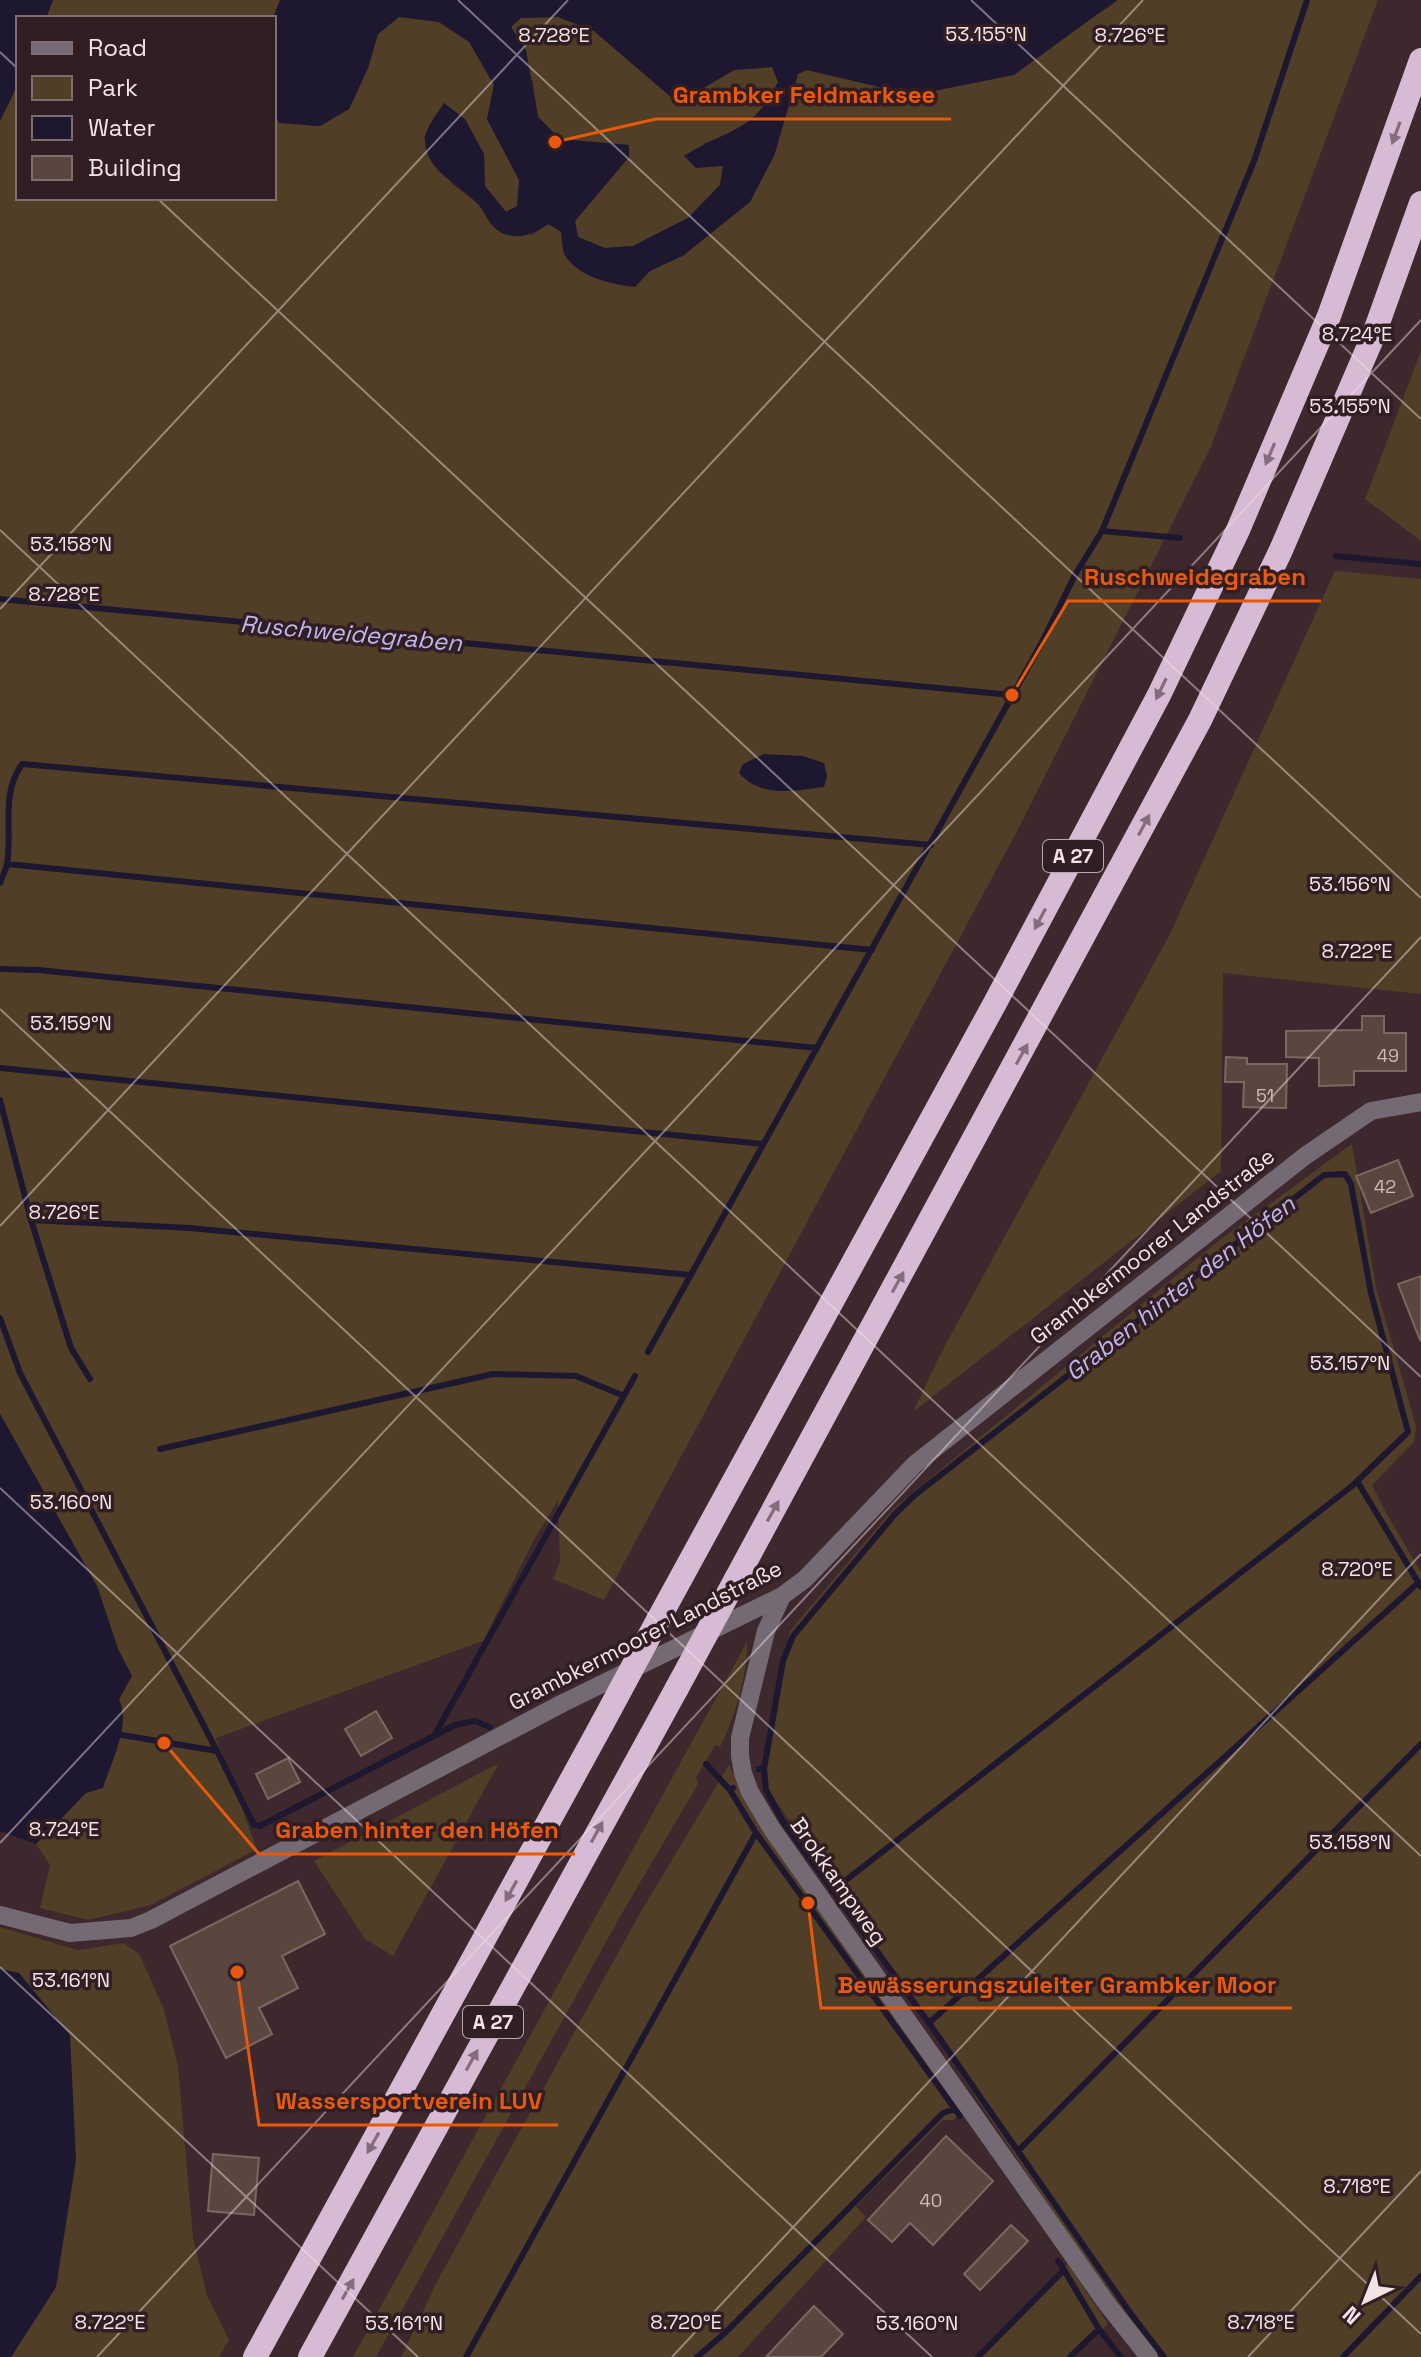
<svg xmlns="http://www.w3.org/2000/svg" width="1421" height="2357" font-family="'Space Grotesk',sans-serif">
<rect width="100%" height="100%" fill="#3c282d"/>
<path fill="#513e26" d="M 53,0 L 280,0 L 273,18 L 46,18 Z
M 1117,0 L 1378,0 L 1210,449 L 1015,835 L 604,1600 L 553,1579 L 560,1561 L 558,1500 L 534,1540 L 483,1641 L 216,1738 L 257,1849 L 151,1905 L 88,1920 L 40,1908 L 50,1865 L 36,1844 C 66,1813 141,1747 119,1700 L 131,1676 L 118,1649 L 97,1586 L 0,1414 L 0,121 L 18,84 L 18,198 L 274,198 L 274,113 L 279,123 L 320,126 L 349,109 L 368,68 L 378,34 L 399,17 L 439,22 L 470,42 L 494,85 L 487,119 L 519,180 L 518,206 L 506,212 L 485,186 L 484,154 L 444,103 L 424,137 L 452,184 L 478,204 L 491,225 L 532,235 L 548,224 L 561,232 L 564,255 L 650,271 L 685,255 L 774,156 L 798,74 L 806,70 L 914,95 L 1110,7 Z
M 558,17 L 594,31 L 678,103 L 734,70 L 772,67 L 778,82 C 758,123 744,127 703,144 L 723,166 L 720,185 L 688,218 L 633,246 L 605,248 L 577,237 L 575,221 L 629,157 L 629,145 L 560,139 L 538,117 L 533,83 L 511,27 L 521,18 Z
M 1421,351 L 1421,541 L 1365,499 Z
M 1335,571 L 1421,579 L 1421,994 L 1223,973 L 1221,1171 L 913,1412 L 940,1355 L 1170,934 Z
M 1352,1144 L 1376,1287 L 1416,1426 L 1414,1442 L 1372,1485 L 1385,1511 L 1421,1572 L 1421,2357 L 1161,2357 L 1107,2292 L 764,1783 L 790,1631 L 893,1509 L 1217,1242 Z
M 747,1642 C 747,1679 736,1714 720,1747 L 715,1745 L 696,1778 L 698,1784 L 621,1915 L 376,2357 L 353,2357 Z
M 499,1763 L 393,1956 L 365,1939 L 314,1861 Z
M 729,1765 L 752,1812 L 964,2109 L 954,2120 L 943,2120 L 856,2206 L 866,2217 L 738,2357 L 401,2357 L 439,2278 L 640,1913 Z
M 0,1927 L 77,1950 L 124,1943 L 139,1954 L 164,2009 L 178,2066 L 193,2238 L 207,2295 L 229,2340 L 219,2357 L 11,2357 L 56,2287 L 20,1974 L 0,1968 Z
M 1068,2264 L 1108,2324 L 1074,2357 L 975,2357 Z"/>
<path fill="#1e1730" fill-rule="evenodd" d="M 0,0 L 53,0 L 46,18 L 18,18 L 18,84 L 0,121 Z
M 280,0 L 1117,0 L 1014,75 L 914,95 L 807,70 L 798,74 L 774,156 L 750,202 L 684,255 L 650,271 L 635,287 C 611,284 581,278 566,257 C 562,251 562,240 561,232 L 549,224 C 536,232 524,239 508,235 C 492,232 488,216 479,205 C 461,184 426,173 425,141 C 424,129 438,113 444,103 L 465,119 L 484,154 L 485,186 L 506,212 L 517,206 L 519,180 L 487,119 L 494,85 L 469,42 L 439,22 L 399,17 L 378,34 L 368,68 L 349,109 L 320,126 L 279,123 L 274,113 L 273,18 ZM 558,17 L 594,31 L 678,103 L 734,70 L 772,67 L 778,82 C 754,133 727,129 684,156 L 696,168 L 723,166 L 720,185 L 688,218 L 633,246 L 605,248 L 578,237 L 575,221 L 629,157 L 629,145 L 560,139 L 538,117 L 526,50 L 511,27 L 521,18 Z
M 764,754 L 803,756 L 824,763 L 827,776 L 824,787 C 794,791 761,798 739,773 L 743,764 Z
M 0,1414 L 97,1586 L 118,1649 L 132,1676 L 119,1699 C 131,1726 111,1762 103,1788 L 86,1793 L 36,1844 L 0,1831 Z
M 0,1969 L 19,1973 L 70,2035 L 76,2160 L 56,2287 L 11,2357 L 0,2357 Z"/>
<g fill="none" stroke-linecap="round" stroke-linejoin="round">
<path stroke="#1e1730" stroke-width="6" d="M 1102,531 L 1254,161 L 1307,0
M 1336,556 L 1420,564
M 0,599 L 1012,695
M 7,864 L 872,950
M 0,883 C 2,877 6,870 7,864 C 13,827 0,796 22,764 L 931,845
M 0,969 L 38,970 L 817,1048
M 0,1068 L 763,1144
M 0,1100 L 31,1220 L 71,1348 L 90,1379
M 31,1220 L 190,1228 L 691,1275
M 0,1318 L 20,1373 L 217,1751
M 648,1352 L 1041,644 L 1075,575 L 1102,531 L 1180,538
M 160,1449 L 493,1374 L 576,1376 L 624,1396
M 1357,1481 L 1421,1587
M 116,1734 L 217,1751 L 254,1825 L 260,1826 L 455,1725 L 475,1721 L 490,1727
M 434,1736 L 635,1376
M 706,1764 L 730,1790 L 733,1788
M 759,1769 L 764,1769 L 783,1661 L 793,1636 L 895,1514 L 915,1495 L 1324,1175 L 1345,1174 L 1351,1184 L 1371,1293 L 1408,1432 L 1352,1486 L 832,1891
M 764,1769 L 766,1790 L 782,1820 L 929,2023 L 1131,2314 L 1164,2357
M 730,1790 L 756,1833 L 960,2116
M 929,2023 L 1418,1583
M 1018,2151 L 1421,1744
M 1064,2270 L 1099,2329 L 1121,2357
M 466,2357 L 756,1833
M 697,2357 L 726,2332 L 943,2113 L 955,2109
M 978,2357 L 1064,2270 L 1058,2261
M 1070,2357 L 1099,2329
M 1343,2357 L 1421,2276"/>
</g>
<path fill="#5a463f" stroke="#7d6760" stroke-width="2" d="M 1362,1016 L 1384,1016 L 1384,1033 L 1406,1033 L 1406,1071 L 1354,1071 L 1354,1085 L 1319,1086 L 1319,1058 L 1286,1057 L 1286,1031 L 1362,1030 Z
M 1226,1057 L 1247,1058 L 1247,1064 L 1287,1064 L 1286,1108 L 1243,1107 L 1244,1082 L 1225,1082 Z
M 1398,1160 L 1413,1196 L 1371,1213 L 1356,1176 Z
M 1421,1276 L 1421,1339 L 1420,1340 L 1398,1284 Z
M 376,1711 L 392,1738 L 361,1756 L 345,1729 Z
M 288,1758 L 300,1782 L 268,1799 L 256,1774 Z
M 298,1881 L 325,1934 L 282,1956 L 298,1988 L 259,2008 L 272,2034 L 226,2058 L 170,1946 Z
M 946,2136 L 993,2181 L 933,2245 L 910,2223 L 892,2242 L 868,2220 Z
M 213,2154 L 259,2158 L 254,2215 L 208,2211 Z
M 1011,2225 L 1028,2241 L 980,2290 L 964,2274 Z
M 814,2306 L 843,2334 L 821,2357 L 766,2357 Z"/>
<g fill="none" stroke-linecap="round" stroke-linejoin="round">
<path stroke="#756974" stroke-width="18" d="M 782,1596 L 766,1631 L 740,1738 L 740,1756 L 743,1773 L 750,1792 L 772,1829 L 1060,2237 L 1107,2304 L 1149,2357
M 0,1915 L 70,1933 L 131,1928 L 151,1920 L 563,1703 L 782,1596 L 805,1579 L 915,1464 L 1305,1156 L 1371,1111 L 1421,1102"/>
<path stroke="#d7bad4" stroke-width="24" d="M 736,1579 L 1200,720 L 1281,550 L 1374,334 L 1421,203
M 658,1620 L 995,1003 L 1159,695 L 1238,530 L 1329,316 L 1421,60
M 255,2357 L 602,1724
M 310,2357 L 677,1688"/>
<path stroke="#d7bad4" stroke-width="24" d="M 677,1688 L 736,1579
M 602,1724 L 658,1620"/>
</g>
<defs><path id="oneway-solid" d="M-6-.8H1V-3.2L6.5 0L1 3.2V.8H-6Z" transform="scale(2)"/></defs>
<g fill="#846c7c">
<use href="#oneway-solid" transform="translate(1396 133) rotate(110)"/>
<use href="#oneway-solid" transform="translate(1270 454) rotate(113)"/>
<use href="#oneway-solid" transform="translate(1161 689) rotate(116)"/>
<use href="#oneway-solid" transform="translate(1144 825) rotate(-62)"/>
<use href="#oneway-solid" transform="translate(1040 919) rotate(118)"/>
<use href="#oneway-solid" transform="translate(1022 1054) rotate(-61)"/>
<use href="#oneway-solid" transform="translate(898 1282) rotate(-61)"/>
<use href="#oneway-solid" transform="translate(773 1511) rotate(-61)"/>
<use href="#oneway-solid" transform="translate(597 1832) rotate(-61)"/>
<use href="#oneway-solid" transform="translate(511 1891) rotate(119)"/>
<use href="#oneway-solid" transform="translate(472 2060) rotate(-61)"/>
<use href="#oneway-solid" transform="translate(373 2143) rotate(119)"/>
<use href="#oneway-solid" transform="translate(348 2289) rotate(-61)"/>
</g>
<path fill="none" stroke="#f1e3e6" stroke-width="2" stroke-opacity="0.45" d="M 458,0 L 1421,898M 971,0 L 1421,419M 0,52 L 18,69M 157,198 L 1421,1377M 0,530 L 1421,1856M 0,609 L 568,0M 0,1009 L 1421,2334M 0,1226 L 1143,0M 0,1488 L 932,2357M 0,1843 L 1421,320M 0,1967 L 418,2357M 97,2357 L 1421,937M 672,2357 L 1421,1554M 1248,2357 L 1421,2171"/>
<g text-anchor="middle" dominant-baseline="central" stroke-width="7" stroke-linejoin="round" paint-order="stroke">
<g font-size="18" fill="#cbbcbc">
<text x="1388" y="1055">49</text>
<text x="1265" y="1095">51</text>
<text x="1385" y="1186">42</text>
<text x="931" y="2200">40</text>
</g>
<g fill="#311e23" stroke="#b7a8ac" stroke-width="2">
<rect x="1043" y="840" width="60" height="32" rx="6"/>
<rect x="463" y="2006" width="60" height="32" rx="6"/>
</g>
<g font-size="20" font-weight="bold" fill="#f1e3e6">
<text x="1073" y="856">A 27</text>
<text x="493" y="2022">A 27</text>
</g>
<g font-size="22" fill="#f1e3e6" stroke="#311e23">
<text transform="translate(1152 1246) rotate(-38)">Grambkermoorer Landstraße</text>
<text transform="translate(645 1635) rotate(-27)">Grambkermoorer Landstraße</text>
<text transform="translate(839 1881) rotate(55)">Brokkampweg</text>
</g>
<g font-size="24" font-style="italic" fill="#c2b5ed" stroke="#311e23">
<text transform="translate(351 633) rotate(5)">Ruschweidegraben</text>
<text transform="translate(1180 1288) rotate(-38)">Graben hinter den Höfen</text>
</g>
</g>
<g font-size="20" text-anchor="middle" fill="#f1e3e6" stroke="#311e23" stroke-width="7" stroke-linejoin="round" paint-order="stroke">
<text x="986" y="41">53.155°N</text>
<text x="554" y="42">8.728°E</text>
<text x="1130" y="42">8.726°E</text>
<text x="1357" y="341">8.724°E</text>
<text x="1350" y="413">53.155°N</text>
<text x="71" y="551">53.158°N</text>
<text x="64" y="601">8.728°E</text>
<text x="1350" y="891">53.156°N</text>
<text x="1357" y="958">8.722°E</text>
<text x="71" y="1030">53.159°N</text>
<text x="64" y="1219">8.726°E</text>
<text x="1350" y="1370">53.157°N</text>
<text x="71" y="1509">53.160°N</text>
<text x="1357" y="1576">8.720°E</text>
<text x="64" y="1836">8.724°E</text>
<text x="1350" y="1849">53.158°N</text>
<text x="71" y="1987">53.161°N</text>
<text x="1357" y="2193">8.718°E</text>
<text x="110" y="2329">8.722°E</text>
<text x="686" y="2329">8.720°E</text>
<text x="1261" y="2329">8.718°E</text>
<text x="404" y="2330">53.161°N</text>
<text x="917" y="2330">53.160°N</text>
</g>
<path fill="none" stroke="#e8590c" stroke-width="3" d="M555 142L656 119H951M1012 695L1068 601H1321M164 1743L259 1854H575M808 1903L821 2008H1292M237 1972L259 2125H558"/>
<g fill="#e8590c" stroke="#311e23" stroke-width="3">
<circle cx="555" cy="142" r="8"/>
<circle cx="1012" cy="695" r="8"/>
<circle cx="164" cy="1743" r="8"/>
<circle cx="808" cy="1903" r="8"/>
<circle cx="237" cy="1972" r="8"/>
</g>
<g font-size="24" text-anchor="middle" font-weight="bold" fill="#e8590c" stroke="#311e23" stroke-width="7" stroke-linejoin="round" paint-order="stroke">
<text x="804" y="103">Grambker Feldmarksee</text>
<text x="1195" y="585">Ruschweidegraben</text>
<text x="417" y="1838">Graben hinter den Höfen</text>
<text x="1057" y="1993">Bewässerungszuleiter Grambker Moor</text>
<text x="409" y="2109">Wassersportverein LUV</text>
</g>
<rect x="16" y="16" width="260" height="184" fill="#311e23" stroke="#7e6d71" stroke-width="2"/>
<rect x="32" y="42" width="40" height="12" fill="#756974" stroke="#7e6d71" stroke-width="2"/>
<text x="88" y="56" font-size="24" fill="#f1e3e6">Road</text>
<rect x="32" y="76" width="40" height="24" fill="#513e26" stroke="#7e6d71" stroke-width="2"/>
<text x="88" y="96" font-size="24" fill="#f1e3e6">Park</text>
<rect x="32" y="116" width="40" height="24" fill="#1e1730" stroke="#7e6d71" stroke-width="2"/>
<text x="88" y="136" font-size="24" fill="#f1e3e6">Water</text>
<rect x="32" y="156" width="40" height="24" fill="#5a463f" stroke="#7e6d71" stroke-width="2"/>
<text x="88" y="176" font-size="24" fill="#f1e3e6">Building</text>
<g transform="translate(1365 2301) rotate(223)" stroke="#311e23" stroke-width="6" paint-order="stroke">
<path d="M0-6L14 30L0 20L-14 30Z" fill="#f1e3e6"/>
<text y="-12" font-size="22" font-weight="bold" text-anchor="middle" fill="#f1e3e6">N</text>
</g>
</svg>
